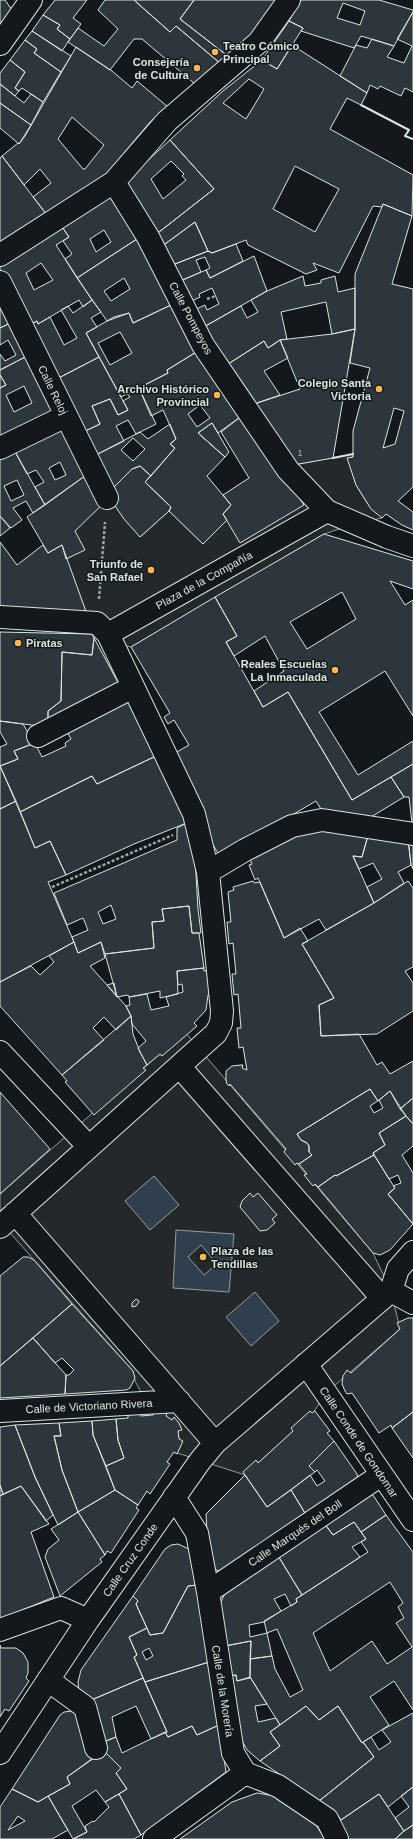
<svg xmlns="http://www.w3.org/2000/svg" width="413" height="1839" font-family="Helvetica,sans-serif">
<rect width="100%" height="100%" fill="#14181c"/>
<path fill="#24282b" stroke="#939e99" d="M 353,454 L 353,457 L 348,458 L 356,485 L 367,503 L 382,518 L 354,524 L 324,534 L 131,647 L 102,639 L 88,617 L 66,559 L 75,531 L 107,494 L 140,537 L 169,511 L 203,544 L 227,520 L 284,476 L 293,465 Z
M 185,1032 L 373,1253 L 391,1291 L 400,1329 L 326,1393 L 313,1413 L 245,1475 L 174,1452 L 179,1439 L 177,1427 L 173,1422 L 166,1416 L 153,1415 L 135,1381 L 133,1371 L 3,1225 L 0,1217 L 0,1194 Z"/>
<path fill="#2f3f4d" stroke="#939e99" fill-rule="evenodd" d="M 154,1176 L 179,1205 L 150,1230 L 125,1201 Z
M 176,1230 L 234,1234 L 229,1292 L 173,1288 ZM 201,1245 L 217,1264 L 204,1275 L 188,1257 Z
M 255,1292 L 279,1321 L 251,1346 L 226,1317 Z"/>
<path fill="#2c363c" stroke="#d8e6dc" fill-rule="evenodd" d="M 0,0 L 5,0 L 12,10 L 0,24 Z
M 55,0 L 87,0 L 73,18 L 81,24 L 70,39 L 57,29 L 60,25 L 43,15 Z
M 105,0 L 134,0 L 170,32 L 176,26 L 221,64 L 195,84 L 142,39 L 134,39 L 110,70 L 68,42 L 78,28 L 104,46 L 118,29 L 98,10 Z
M 134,0 L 194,0 L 180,19 L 229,57 L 221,64 L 176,26 L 170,32 Z
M 194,0 L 276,0 L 245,45 L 229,57 L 180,19 Z
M 301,0 L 379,0 L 413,10 L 413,12 L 394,46 L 361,36 L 354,48 L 301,31 L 303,28 L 289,21 ZM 343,3 L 365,11 L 360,25 L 337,18 Z
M 413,12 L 413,92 L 405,88 L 401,96 L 380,86 L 378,89 L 370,85 L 367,93 L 340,76 L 356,45 L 367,48 L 372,39 L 394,46 L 387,57 L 404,63 L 412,46 L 397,39 Z
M 43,15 L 60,25 L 57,29 L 70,39 L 62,51 L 32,31 Z
M 289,21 L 303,28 L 277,69 L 262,60 Z
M 32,31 L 71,56 L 61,72 L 34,53 L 37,49 L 25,40 Z
M 25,40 L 37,49 L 34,53 L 61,72 L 43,102 L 22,88 L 19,91 L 15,88 L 25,72 L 10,60 Z
M 292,45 L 367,93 L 361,105 L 347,98 L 330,129 L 413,175 L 412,216 L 383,204 L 382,207 L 373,206 L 339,273 L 313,263 L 317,270 L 306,274 L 248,245 L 246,240 L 212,253 L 208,251 L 195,222 L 161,247 L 154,236 L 214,189 L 170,140 L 223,91 L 262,60 L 277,69 ZM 249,79 L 264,89 L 246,119 L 223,103 ZM 295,166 L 339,189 L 315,232 L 273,209 Z
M 76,47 L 112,71 L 132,88 L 137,81 L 168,107 L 150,122 L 97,185 L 47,215 L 33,197 L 51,183 L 40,169 L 24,185 L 2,156 L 18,143 L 19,144 L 25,136 ZM 72,117 L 104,145 L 85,169 L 83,169 L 58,139 Z
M 10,60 L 25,72 L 15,88 L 19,91 L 15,96 L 0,84 L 0,73 Z
M 0,84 L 24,103 L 31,94 L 43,102 L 31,125 L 0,103 Z
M 0,103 L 31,125 L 19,144 L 0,128 Z
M 170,140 L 214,189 L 154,236 L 123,183 ZM 171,161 L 184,174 L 182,176 L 186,180 L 163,199 L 151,179 Z
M 2,156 L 47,215 L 0,249 L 0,158 Z
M 112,192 L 140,237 L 77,278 L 65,259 L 72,254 L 63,241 L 69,237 L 60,224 ZM 104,230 L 111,242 L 96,252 L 90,239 Z
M 383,204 L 412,216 L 392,284 L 413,289 L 413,487 L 398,501 L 413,512 L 413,530 L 402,525 L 386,514 L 382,518 L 371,509 L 356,485 L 347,458 L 353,457 L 353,431 L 370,368 L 350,363 L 355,329 L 355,274 ZM 394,408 L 404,411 L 395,444 L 383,448 Z
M 195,222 L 208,251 L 170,266 L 161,247 Z
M 60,224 L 69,237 L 56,245 L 92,300 L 83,307 L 79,300 L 38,324 L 37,321 L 24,328 L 0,279 L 0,261 ZM 41,263 L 53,280 L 34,290 L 26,273 Z
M 140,237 L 173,304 L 133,323 L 129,313 L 107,321 L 77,278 ZM 124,278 L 130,289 L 111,301 L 104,291 Z
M 236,244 L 243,261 L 210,278 L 206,270 L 210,268 L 205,257 L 196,260 L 201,272 L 178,282 L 170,266 L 208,251 L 212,253 Z
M 254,256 L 267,291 L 202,328 L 192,311 L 205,305 L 207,310 L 219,304 L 212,288 L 199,294 L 200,297 L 188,303 L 178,282 L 206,270 L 210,278 Z
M 303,276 L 305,286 L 321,283 L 321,280 L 335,276 L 338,292 L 355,288 L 355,329 L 332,334 L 326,302 L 281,312 L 287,339 L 280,340 L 268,348 L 264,341 L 225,366 L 202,328 L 241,306 L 247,318 L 258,312 L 251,300 L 267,291 Z
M 0,284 L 17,320 L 0,328 Z
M 92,300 L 101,312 L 91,318 L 97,327 L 86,333 L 99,357 L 51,382 L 24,328 L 37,321 L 38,324 L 50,317 L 64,345 L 77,338 L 61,310 L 68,306 L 73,313 Z
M 173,304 L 198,351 L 167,370 L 168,373 L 121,397 L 86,333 L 114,317 L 129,313 L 133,323 ZM 120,332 L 132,353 L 110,365 L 98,343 Z
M 17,320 L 33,353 L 0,370 L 0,354 L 5,361 L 16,355 L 8,340 L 0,345 L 0,328 Z
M 355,329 L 333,458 L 293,465 L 251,405 L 300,389 L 280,340 L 332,334 Z
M 280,340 L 288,358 L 264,371 L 280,395 L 251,405 L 225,366 L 264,341 L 268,348 Z
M 198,351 L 243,415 L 218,433 L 212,423 L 198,433 L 225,457 L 207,476 L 231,505 L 223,514 L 227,520 L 203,544 L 169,511 L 171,507 L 145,482 L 175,448 L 170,444 L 176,439 L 163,410 L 151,416 L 139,388 L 168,373 L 167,370 ZM 200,405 L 210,418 L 197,427 L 188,414 Z
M 33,353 L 62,413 L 0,443 L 0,388 L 6,385 L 0,375 L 0,370 ZM 24,386 L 32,403 L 14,412 L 6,395 Z
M 99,357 L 128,410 L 118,415 L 110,399 L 92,406 L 100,424 L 77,435 L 51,382 Z
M 0,375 L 6,385 L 0,388 Z
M 139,388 L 156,424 L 136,434 L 128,420 L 116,426 L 124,441 L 92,457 L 77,435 L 100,424 L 92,406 L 110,399 L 118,415 L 128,410 L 123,401 L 130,397 L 127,394 Z
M 243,415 L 304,505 L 240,543 L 223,514 L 231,505 L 223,495 L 249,478 L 221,432 Z
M 66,423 L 89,473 L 45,505 L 35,487 L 44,482 L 36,470 L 27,474 L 13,448 ZM 60,462 L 66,475 L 55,480 L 49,468 Z
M 212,423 L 229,452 L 225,457 L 198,433 Z
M 170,424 L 176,439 L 170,444 L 175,448 L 151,476 L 140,466 L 132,469 L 107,494 L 92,457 L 140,432 L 148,439 ZM 133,438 L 145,449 L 133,461 L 121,450 Z
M 13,448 L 45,505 L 33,513 L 26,501 L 13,508 L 22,520 L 11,528 L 0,516 L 0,454 ZM 17,480 L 24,495 L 11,501 L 4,486 Z
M 140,466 L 151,476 L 145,482 L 171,507 L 169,511 L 140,537 L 124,519 L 107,494 L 132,469 Z
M 89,473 L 104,503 L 75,531 L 85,550 L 66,559 L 62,545 L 48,553 L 27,517 Z
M 0,516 L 10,528 L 0,536 Z
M 324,534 L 413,561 L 413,589 L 390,581 L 405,605 L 413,600 L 413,716 L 385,671 L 319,712 L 358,775 L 413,741 L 413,764 L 352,800 L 288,692 L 263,707 L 254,691 L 284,671 L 265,636 L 234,656 L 226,642 L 237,636 L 215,597 ZM 342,592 L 356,619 L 307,649 L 290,622 Z
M 0,542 L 17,565 L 43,545 L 48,553 L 62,545 L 88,617 L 0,606 Z
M 215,597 L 237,636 L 226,642 L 263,707 L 288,692 L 352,800 L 391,777 L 404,797 L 361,823 L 326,817 L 316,801 L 220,857 L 196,815 L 168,757 L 189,745 L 174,720 L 168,724 L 164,717 L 170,713 L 131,647 Z
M 0,632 L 92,634 L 94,638 L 92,655 L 62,652 L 61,701 L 48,711 L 48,726 L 47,727 L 0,721 Z
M 94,638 L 121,688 L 48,726 L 48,711 L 61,701 L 62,652 L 92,655 Z
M 127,696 L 156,756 L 97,784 L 92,776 L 20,812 L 0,766 L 18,759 L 14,751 L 35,743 L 42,757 L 66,746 L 65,743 L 71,739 L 65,728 Z
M 0,721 L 23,724 L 34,743 L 14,751 L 18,759 L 0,766 L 0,747 L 7,744 L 0,732 Z
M 156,756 L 189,822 L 134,844 L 66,875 L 50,841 L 35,848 L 20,812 L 92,776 L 97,784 Z
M 413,764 L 413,832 L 409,797 L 404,797 L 391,777 Z
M 0,766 L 16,801 L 0,809 Z
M 16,801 L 35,848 L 50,841 L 66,875 L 48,882 L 74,942 L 0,982 L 0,809 Z
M 189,822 L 193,823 L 198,909 L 201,933 L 192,933 L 189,906 L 162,909 L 164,921 L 152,922 L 154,948 L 105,954 L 101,942 L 78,953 L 72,937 L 88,930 L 83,918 L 67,925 L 54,893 L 177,840 L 177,828 ZM 111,905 L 116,919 L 103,924 L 98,912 Z
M 335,828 L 369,832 L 362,857 L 353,856 L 374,903 L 326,930 L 319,919 L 284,938 L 258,878 L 255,880 L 249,865 L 252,864 L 248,855 L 301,834 Z
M 369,832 L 408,839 L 411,865 L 398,872 L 404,883 L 374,903 L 367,887 L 382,879 L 373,863 L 359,869 L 353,856 L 362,857 Z
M 408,839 L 413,839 L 413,869 L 411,865 Z
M 253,881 L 254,883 L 260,882 L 284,938 L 300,928 L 308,941 L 302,944 L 334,998 L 319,1005 L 321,1036 L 359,1034 L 377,1065 L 382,1062 L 390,1074 L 413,1061 L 413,1098 L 400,1109 L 390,1091 L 378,1101 L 370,1089 L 365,1092 L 297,1134 L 301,1140 L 307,1143 L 309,1146 L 309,1152 L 312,1155 L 299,1164 L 297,1163 L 295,1165 L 284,1152 L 286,1149 L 230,1084 L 229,1086 L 227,1084 L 226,1080 L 226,1071 L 232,1066 L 241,1065 L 243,1065 L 242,1068 L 247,1070 L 243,1047 L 239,1048 L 237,1028 L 241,1028 L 238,994 L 234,995 L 232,974 L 236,974 L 233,943 L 229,944 L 227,922 L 231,922 L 228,892 L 234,890 L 233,887 Z
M 408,881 L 413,888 L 413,967 L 405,971 L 413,983 L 413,1011 L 377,1034 L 321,1036 L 319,1005 L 334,998 L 302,944 L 374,903 Z
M 189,906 L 192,933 L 199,933 L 204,968 L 177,971 L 178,994 L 160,998 L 160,991 L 129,997 L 128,995 L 117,997 L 105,954 L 154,948 L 152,922 L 164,921 L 162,909 Z
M 74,942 L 78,953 L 101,942 L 105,958 L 90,966 L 126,1006 L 131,1016 L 116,1030 L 104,1017 L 93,1028 L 104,1040 L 62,1075 L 0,1006 L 0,982 L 31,966 L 40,975 L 54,962 L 49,956 Z
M 204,968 L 204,971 L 208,970 L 211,995 L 208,995 L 206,1010 L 194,1023 L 197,1026 L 162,1056 L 160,1054 L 147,1065 L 138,1048 L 146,1041 L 132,1024 L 131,1016 L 126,1006 L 130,1005 L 129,997 L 147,994 L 151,1010 L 169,1006 L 166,997 L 183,992 L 182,984 L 178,985 L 177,971 Z
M 114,983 L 117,997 L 107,985 Z
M 131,1016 L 133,1034 L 140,1052 L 147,1065 L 143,1068 L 146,1070 L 94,1115 L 65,1082 L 67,1081 L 62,1075 Z
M 370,1089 L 378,1101 L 390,1091 L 406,1116 L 379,1133 L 385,1145 L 373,1153 L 374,1155 L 336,1176 L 335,1175 L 318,1187 L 315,1184 L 313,1186 L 304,1175 L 307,1174 L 299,1164 L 312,1155 L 309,1152 L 309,1146 L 307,1143 L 301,1140 L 297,1134 ZM 379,1100 L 383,1108 L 374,1113 L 370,1106 Z
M 0,1092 L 50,1149 L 0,1194 Z
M 413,1098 L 413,1124 L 400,1109 Z
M 406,1116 L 413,1124 L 413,1147 L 413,1146 L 402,1155 L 413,1173 L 413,1224 L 388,1194 L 395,1188 L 393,1186 L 401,1183 L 398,1175 L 389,1179 L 373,1153 L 385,1145 L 379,1133 Z
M 374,1155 L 395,1188 L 388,1194 L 413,1224 L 390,1250 L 380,1255 L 373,1253 L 318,1187 L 335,1175 L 336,1176 Z
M 250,1193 L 253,1197 L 258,1193 L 277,1215 L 272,1219 L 275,1223 L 267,1230 L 260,1231 L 240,1207 L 242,1201 Z
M 23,1257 L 28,1257 L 34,1260 L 72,1304 L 0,1366 L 0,1276 Z
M 136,1299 L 139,1301 L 139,1302 L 136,1306 L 132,1307 L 132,1303 Z
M 72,1304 L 133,1371 L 135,1378 L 130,1388 L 126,1390 L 65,1394 L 66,1375 L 69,1375 L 74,1370 L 62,1358 L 55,1363 L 33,1338 Z
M 408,1318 L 413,1318 L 413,1412 L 392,1428 L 391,1425 L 379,1433 L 352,1393 L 347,1394 L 345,1391 L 342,1384 L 343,1376 L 347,1370 L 351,1373 L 400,1329 L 397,1323 Z
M 33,1338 L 66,1375 L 65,1394 L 0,1398 L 0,1366 Z
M 153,1411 L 167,1413 L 166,1416 L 172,1420 L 174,1417 L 179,1423 L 182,1430 L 178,1431 L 179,1439 L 183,1441 L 177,1454 L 174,1452 L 167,1462 L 170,1464 L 150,1494 L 147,1491 L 138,1505 L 115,1490 L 106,1466 L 124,1458 L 118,1440 L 116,1419 L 128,1418 L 128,1414 L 140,1412 L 141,1416 L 153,1415 Z
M 310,1411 L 312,1413 L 315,1411 L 330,1431 L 327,1433 L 334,1441 L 309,1466 L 315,1472 L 267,1507 L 243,1472 L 256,1460 L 258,1463 L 293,1431 L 291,1428 Z
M 413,1412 L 413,1458 L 392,1428 Z
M 116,1419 L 118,1440 L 124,1458 L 106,1466 L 93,1435 L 92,1421 Z
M 92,1421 L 93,1435 L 115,1490 L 78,1512 L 62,1470 L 54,1436 L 61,1436 L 59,1423 Z
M 59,1423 L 61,1436 L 54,1436 L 62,1470 L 78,1512 L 58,1525 L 35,1477 L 15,1425 Z
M 15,1425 L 35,1477 L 53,1515 L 46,1521 L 21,1486 L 3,1494 L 0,1485 L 0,1427 Z
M 334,1441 L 357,1474 L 358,1480 L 308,1518 L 291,1490 L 310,1475 L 317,1486 L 325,1481 L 317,1470 L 315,1472 L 309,1466 Z
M 245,1475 L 267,1507 L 291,1490 L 308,1518 L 229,1572 L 215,1570 L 207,1531 L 206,1514 Z
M 0,1485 L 3,1494 L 0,1496 Z
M 21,1486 L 49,1524 L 31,1532 L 54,1597 L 0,1619 L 0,1496 Z
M 115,1490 L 138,1505 L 136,1508 L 139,1510 L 111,1553 L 107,1551 L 105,1555 L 78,1512 Z
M 371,1492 L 386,1515 L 361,1532 L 354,1522 L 333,1535 L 324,1523 Z
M 78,1512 L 105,1555 L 100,1559 L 102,1562 L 60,1596 L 45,1557 L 48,1549 L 59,1540 L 51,1529 Z
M 386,1515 L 413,1552 L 413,1710 L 394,1681 L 370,1697 L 389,1725 L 362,1743 L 338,1706 L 319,1720 L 306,1706 L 280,1725 L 250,1677 L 250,1659 L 272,1656 L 275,1669 L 290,1697 L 303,1690 L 277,1629 L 267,1633 L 264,1621 L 297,1602 L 296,1599 L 368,1552 L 361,1542 L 366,1539 L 361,1532 ZM 390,1582 L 403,1603 L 398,1607 L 404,1618 L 396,1623 L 412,1647 L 387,1664 L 372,1641 L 330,1671 L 313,1633 Z
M 354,1522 L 366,1539 L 352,1547 L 360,1557 L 302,1595 L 277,1554 L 324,1523 L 333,1535 Z
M 178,1544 L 189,1549 L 197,1585 L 188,1586 L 163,1633 L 150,1635 L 136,1604 L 138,1601 L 133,1596 L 165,1549 L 171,1545 Z
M 277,1554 L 302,1595 L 296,1599 L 297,1602 L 291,1606 L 285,1594 L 274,1599 L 281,1611 L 264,1622 L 249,1625 L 250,1637 L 267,1633 L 272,1656 L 250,1659 L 251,1641 L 224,1646 L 218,1608 L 228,1587 Z
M 197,1585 L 209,1662 L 145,1682 L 134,1657 L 137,1655 L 129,1637 L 147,1628 L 150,1635 L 163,1633 L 188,1586 ZM 149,1648 L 153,1656 L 146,1660 L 142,1652 Z
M 133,1596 L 138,1601 L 136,1604 L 147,1628 L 129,1637 L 137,1655 L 134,1657 L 143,1678 L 89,1701 L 79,1692 L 78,1682 L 81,1670 Z
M 251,1641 L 250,1678 L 237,1681 L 236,1675 L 225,1677 L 221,1647 Z
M 0,1645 L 1,1648 L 16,1648 L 23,1653 L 28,1662 L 28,1673 L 26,1678 L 29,1681 L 9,1711 L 5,1709 L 0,1717 Z
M 209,1662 L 219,1725 L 197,1735 L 192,1726 L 168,1737 L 165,1732 L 167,1732 L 145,1682 Z
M 236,1675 L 237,1681 L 250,1677 L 267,1704 L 255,1706 L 258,1722 L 276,1718 L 280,1725 L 270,1732 L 280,1746 L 260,1761 L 247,1750 L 240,1737 L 228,1676 Z
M 143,1678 L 167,1732 L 151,1739 L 136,1706 L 112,1717 L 116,1737 L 101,1743 L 89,1701 Z
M 306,1706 L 319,1720 L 338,1706 L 362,1743 L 363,1742 L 374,1757 L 319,1801 L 260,1761 L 280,1746 L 270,1732 Z
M 72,1711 L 82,1718 L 93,1758 L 67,1777 L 70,1784 L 38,1802 L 12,1789 L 60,1715 L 64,1712 Z
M 413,1713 L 413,1787 L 388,1807 L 379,1794 L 341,1820 L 336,1813 L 319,1801 L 374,1757 L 363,1742 L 371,1737 L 379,1750 L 391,1742 L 382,1730 Z
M 219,1725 L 226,1772 L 141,1835 L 119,1794 L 127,1789 L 116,1773 L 121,1768 L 104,1751 L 101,1743 L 116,1737 L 122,1753 L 165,1732 L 168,1737 L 192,1726 L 197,1735 Z
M 104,1751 L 121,1768 L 116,1773 L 127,1789 L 105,1802 L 96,1790 L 72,1806 L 87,1832 L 73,1839 L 48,1796 L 70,1784 L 67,1777 Z
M 413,1787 L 413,1825 L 404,1831 L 395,1818 L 409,1807 L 401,1796 Z
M 12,1789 L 38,1802 L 48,1796 L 68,1830 L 52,1839 L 0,1839 L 0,1807 ZM 18,1816 L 25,1821 L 8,1830 Z
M 257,1793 L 275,1796 L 316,1825 L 325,1839 L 180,1839 L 232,1802 Z
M 119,1794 L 141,1835 L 134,1839 L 73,1839 L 87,1832 L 85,1826 L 93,1821 L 94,1822 L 109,1807 L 105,1802 Z
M 379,1794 L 404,1831 L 395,1839 L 346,1839 L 338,1822 Z
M 413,1825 L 413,1839 L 395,1839 L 404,1831 Z"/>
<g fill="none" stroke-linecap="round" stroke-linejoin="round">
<defs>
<path id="street" d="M 0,44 L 31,0
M 114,182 L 148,237 L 203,345 L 288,470 L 327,511
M 0,255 L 114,182 L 167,121 L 259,42 L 289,0
M 0,282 L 107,498
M 0,448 L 66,416
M 0,617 L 97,623 L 108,634 L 194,814 L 208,872 L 222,1011 L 221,1023 L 216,1033 L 0,1227
M 108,634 L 327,511 L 387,537 L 413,546
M 38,736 L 133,687
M 208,872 L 245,850 L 292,826 L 322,820 L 413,834
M 0,1052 L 89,1147
M 180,1067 L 382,1298
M 15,1213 L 215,1443
M 391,1291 L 413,1303
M 306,1364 L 413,1520
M 0,1411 L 179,1401
M 174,1497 L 197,1533 L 208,1592 L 233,1753 L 245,1773 L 278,1786 L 327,1819 L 337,1839
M 208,1592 L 381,1475
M 0,1630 L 61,1608 L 88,1620
M 48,1680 L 85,1707 L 96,1748
M 0,1753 L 88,1620 L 200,1461 L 215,1443 L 391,1291 L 398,1269 L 413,1252
M 154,1839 L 245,1773"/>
</defs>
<use href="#street" stroke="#d8e6dc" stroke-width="24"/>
<path stroke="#9da8a2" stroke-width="2.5" stroke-dasharray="3 2" stroke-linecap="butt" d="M 207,299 L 216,296
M 99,599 L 105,522
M 52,887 L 173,835"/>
<use href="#street" stroke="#14181c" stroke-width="22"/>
<path stroke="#d8e6dc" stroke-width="2" d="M 361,105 L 409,130 L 405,136 L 413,139
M 333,458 L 353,454"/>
</g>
<g fill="#ffb74d" stroke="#14181c" stroke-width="1.5">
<circle cx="215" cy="52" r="4"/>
<circle cx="197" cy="68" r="4"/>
<circle cx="379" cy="389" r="4"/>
<circle cx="217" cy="395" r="4"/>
<circle cx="151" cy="570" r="4"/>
<circle cx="18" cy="643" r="4"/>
<circle cx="335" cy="670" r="4"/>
<circle cx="203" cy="1257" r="4"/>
</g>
<g text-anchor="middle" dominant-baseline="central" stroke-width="3" stroke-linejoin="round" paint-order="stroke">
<g font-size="9" fill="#adbab4">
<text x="300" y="453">1</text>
</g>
<g font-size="11" font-weight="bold" fill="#d8e6dc" stroke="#14181c" text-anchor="end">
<text x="223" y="46" text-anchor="start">Teatro Cómico<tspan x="223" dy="13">Principal</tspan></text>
<text x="189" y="62">Consejería<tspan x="189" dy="13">de Cultura</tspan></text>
<text x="371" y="383">Colegio Santa<tspan x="371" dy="13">Victoria</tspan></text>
<text x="209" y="389">Archivo Histórico<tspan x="209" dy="13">Provincial</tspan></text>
<text x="143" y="564">Triunfo de<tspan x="143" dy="13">San Rafael</tspan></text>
<text x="26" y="643" text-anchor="start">Piratas</text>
<text x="327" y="664">Reales Escuelas<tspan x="327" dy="13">La Inmaculada</tspan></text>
<text x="211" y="1251" text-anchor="start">Plaza de las<tspan x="211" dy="13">Tendillas</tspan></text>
</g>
<g font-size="11" fill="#d8e6dc" stroke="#14181c">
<text transform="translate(191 318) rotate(62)">Calle Pompeyos</text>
<text transform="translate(53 390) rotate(64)">Calle Reloj</text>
<text transform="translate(204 580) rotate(-29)">Plaza de la Compañía</text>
<text transform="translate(89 1406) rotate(-3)">Calle de Victoriano Rivera</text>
<text transform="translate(359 1442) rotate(56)">Calle Conde de Gondomar</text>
<text transform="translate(295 1533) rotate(-34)">Calle Marqués del Boll</text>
<text transform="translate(130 1560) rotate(-55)">Calle Cruz Conde</text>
<text transform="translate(223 1691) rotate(81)">Calle de la Morería</text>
</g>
</g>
</svg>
